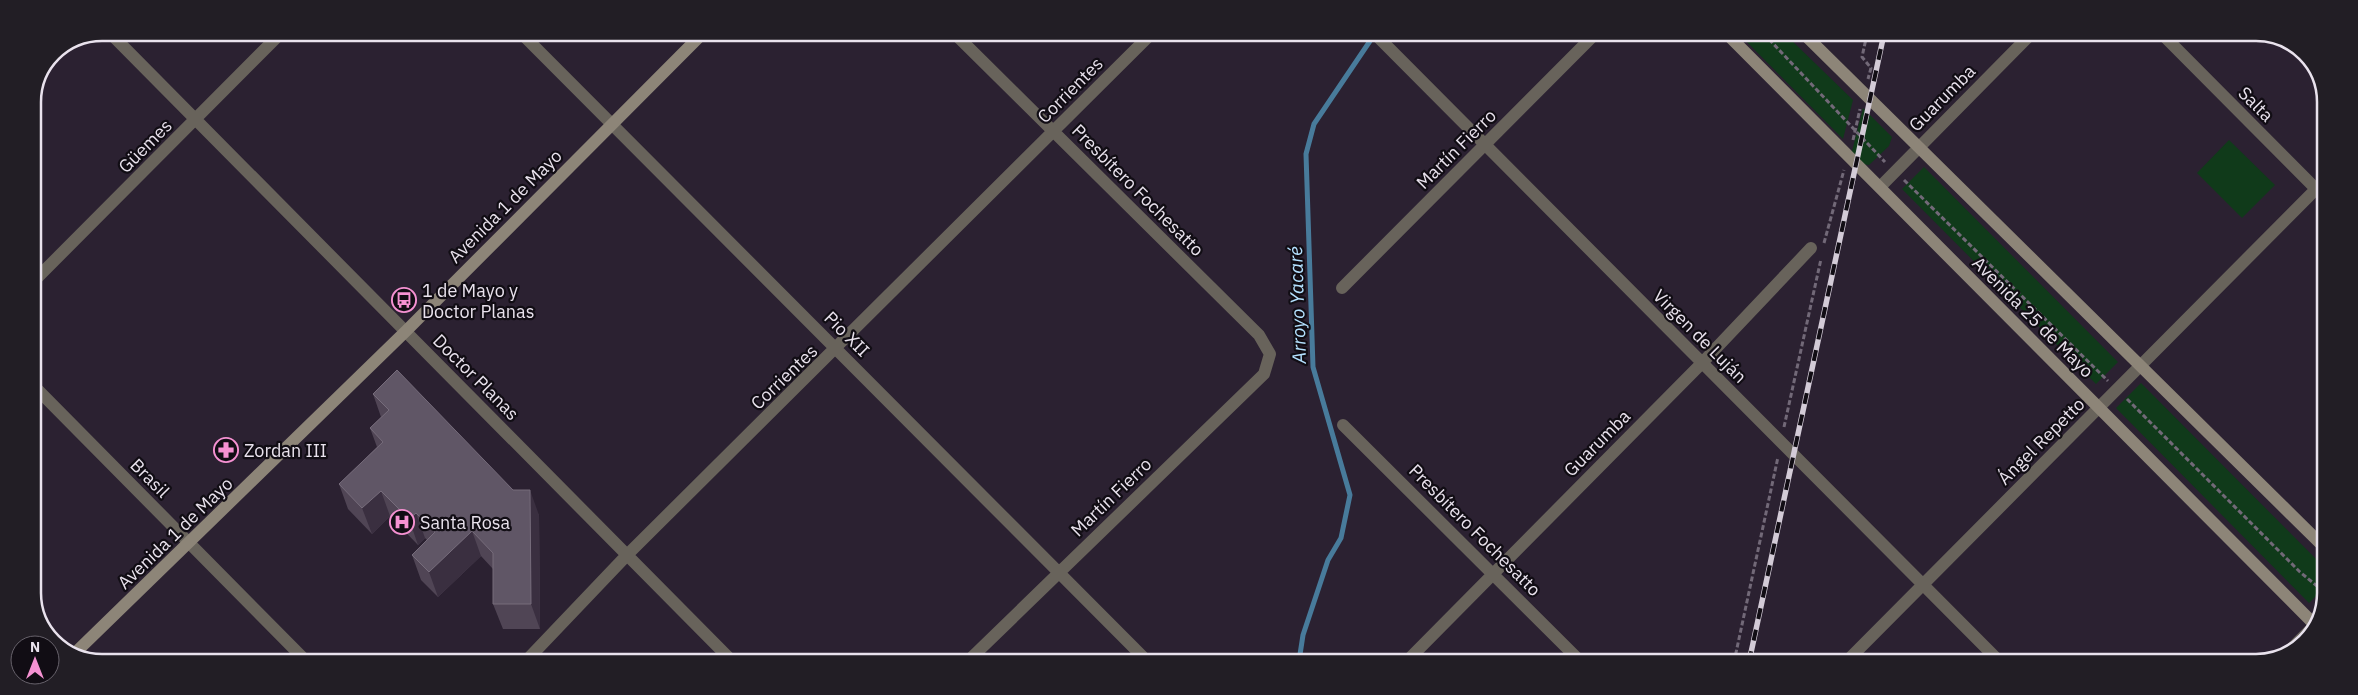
<svg xmlns="http://www.w3.org/2000/svg" width="2358" height="695" font-family="'IBM Plex Sans',sans-serif">
<rect width="100%" height="100%" fill="#2b2131"/>
<path fill="#103a1a" d="M 1739,34 L 1785,34 L 1853,100 L 1843,139 Z
M 1863,108 L 1892,137 L 1889,146 L 1869,165 L 1862,164 L 1851,155 Z
M 2229,140 L 2275,185 L 2242,218 L 2197,173 Z
M 1924,167 L 2118,362 L 2096,384 L 1902,189 Z
M 2141,383 L 2323,566 L 2323,589 L 2309,603 L 2116,408 Z"/>
<g fill="none" stroke-linecap="round" stroke-linejoin="round">
<path stroke="#487b9b" stroke-width="5" d="M 1299,661 L 1303,635 L 1328,560 L 1341,538 L 1350,495 L 1313,367 L 1306,154 L 1314,124 L 1370,41"/>
<path stroke="#726978" stroke-width="3" stroke-dasharray="5 2.5" stroke-linecap="butt" d="M 1764,34 L 1885,162
M 1867,34 L 1862,57 L 1871,68 L 1868,79
M 1853,140 L 1860,109
M 1904,180 L 2108,381
M 1824,243 L 1844,170
M 2127,399 L 2300,572 L 2323,591
M 1784,427 L 1821,259
M 1734,662 L 1778,457"/>
<path stroke="#68635b" stroke-width="12" d="M 110,33 L 732,661
M 521,33 L 1147,661
M 954,33 L 1259,335 L 1270,354 L 1264,374 L 968,661
M 1375,34 L 2000,662
M 2163,35 L 2325,198
M 1880,187 L 2030,35
M 33,282 L 281,33
M 1342,288 L 1595,34
M 33,385 L 305,660
M 1343,425 L 1581,662
M 2289,651 L 2311,629
M 526,661 L 627,555 L 1151,34
M 1406,662 L 1702,363 L 1811,248
M 1846,662 L 2325,180"/>
<path stroke="#8d8578" stroke-width="12" d="M 1727,34 L 2314,624
M 1804,34 L 2323,546
M 74,654 L 406,331 L 703,33"/>
<defs>
<path id="rail" d="M 1749,662 L 1884,34"/>
</defs>
<use href="#rail" stroke="#d3cbd7" stroke-width="5.5"/>
<use href="#rail" stroke="#110d14" stroke-width="4" stroke-dasharray="11" stroke-linecap="butt"/>
</g>
<path fill="#504555" d="M 373,394 L 513,490 L 539,515 L 540,629 L 503,629 L 493,604 L 493,569 L 481,556 L 438,597 L 421,580 L 412,555 L 427,540 L 425,538 L 418,545 L 390,516 L 372,534 L 348,509 L 339,484 L 377,447 L 370,428 L 381,417 Z"/>
<path fill="#3a2f40" d="M 530,490 L 539,515 L 540,629 L 531,604 Z
M 381,491 L 390,516 L 372,534 L 362,508 Z
M 416,513 L 425,538 L 418,545 L 409,519 Z
M 472,531 L 481,556 L 438,597 L 429,572 Z"/>
<path fill="#605666" stroke="#766c7b" d="M 397,370 L 513,490 L 530,490 L 531,604 L 493,604 L 493,553 L 472,531 L 429,572 L 412,555 L 435,532 L 416,513 L 409,519 L 381,491 L 362,508 L 339,484 L 383,442 L 370,428 L 389,410 L 373,394 Z"/>
<defs>
<symbol id="bus-ring" viewBox="-11 -11 22 22"><circle r="9.5" fill="#110d14" stroke="#f591d2" stroke-width="1.5"/><path d="M-5-6H5V4H4V6H2V4H-2V6H-4V4H-5ZM-3.5-4V0h7V-4ZM-3.5 1.2v1.5H-2V1.2ZM2 1.2v1.5H3.5V1.2Z" fill="#f591d2"/></symbol>
<symbol id="pharmacy-ring" viewBox="-11 -11 22 22"><circle r="9.5" fill="#110d14" stroke="#f591d2" stroke-width="1.5"/><path d="M-2-6h4v4h4v4h-4v4h-4v-4h-4v-4h4Z" fill="#f591d2"/></symbol>
<symbol id="hospital-ring" viewBox="-11 -11 22 22"><circle r="9.5" fill="#110d14" stroke="#f591d2" stroke-width="1.5"/><path d="M-5-5h3v3.5h4V-5h3V5h-3V1.5h-4V5h-3Z" fill="#f591d2"/></symbol>
</defs>
<g fill-rule="evenodd">
<use href="#bus-ring" x="390" y="286" width="28" height="28"/>
<use href="#pharmacy-ring" x="212" y="436" width="28" height="28"/>
<use href="#hospital-ring" x="388" y="508" width="28" height="28"/>
</g>
<g text-anchor="middle" dominant-baseline="central" stroke-width="4.5" stroke-linejoin="round" paint-order="stroke">
<g font-size="18" fill="#e9e2ed" stroke="#110d14">
<text transform="translate(1070 90) rotate(-45)">Corrientes</text>
<text transform="translate(1942 98) rotate(-45)">Guarumba</text>
<text transform="translate(2256 104) rotate(45)">Salta</text>
<text transform="translate(145 146) rotate(-45)">Güemes</text>
<text transform="translate(1456 149) rotate(-45)">Martín Fierro</text>
<text transform="translate(1138 190) rotate(45)">Presbítero Fochesatto</text>
<text transform="translate(505 206) rotate(-45)">Avenida 1 de Mayo</text>
<text transform="translate(2033 317) rotate(45)">Avenida 25 de Mayo</text>
<text transform="translate(847 334) rotate(45)">Pio XII</text>
<text transform="translate(1700 336) rotate(45)">Virgen de Luján</text>
<text transform="translate(476 377) rotate(45)">Doctor Planas</text>
<text transform="translate(784 377) rotate(-44)">Corrientes</text>
<text transform="translate(2041 441) rotate(-45)">Ángel Repetto</text>
<text transform="translate(1597 443) rotate(-45)">Guarumba</text>
<text transform="translate(150 478) rotate(45)">Brasil</text>
<text transform="translate(1111 497) rotate(-44)">Martín Fierro</text>
<text transform="translate(1475 530) rotate(45)">Presbítero Fochesatto</text>
<text transform="translate(175 533) rotate(-44)">Avenida 1 de Mayo</text>
</g>
<g font-size="18" fill="#e9e2ed" stroke="#110d14" text-anchor="start">
<text x="422" y="290">1 de Mayo y<tspan x="422" dy="21">Doctor Planas</tspan></text>
<text x="244" y="450">Zordan III</text>
<text x="420" y="522">Santa Rosa</text>
</g>
<g font-size="19" font-style="italic" fill="#b4e1ff" stroke="#110d14">
<text transform="translate(1297 305) rotate(-92)">Arroyo Yacaré</text>
</g>
</g>
<path d="M0 0H2358V695H0ZM102 41H2256A61 61 0 0 1 2317 102V593A61 61 0 0 1 2256 654H102A61 61 0 0 1 41 593V102A61 61 0 0 1 102 41Z" fill="#221e25" fill-rule="evenodd"/>
<path fill="none" stroke="#e9e2ed" stroke-width="2.5" d="M102 41H2256A61 61 0 0 1 2317 102V593A61 61 0 0 1 2256 654H102A61 61 0 0 1 41 593V102A61 61 0 0 1 102 41Z"/>
<g transform="translate(35 660)"><circle r="24" fill="#110d14" stroke="#67626b"/>
<path d="M0-4L9 19L0 12L-9 19Z" fill="#f591d2"/>
<text y="-8" font-size="14" font-weight="bold" text-anchor="middle" fill="#e9e2ed">N</text>
</g>
</svg>
